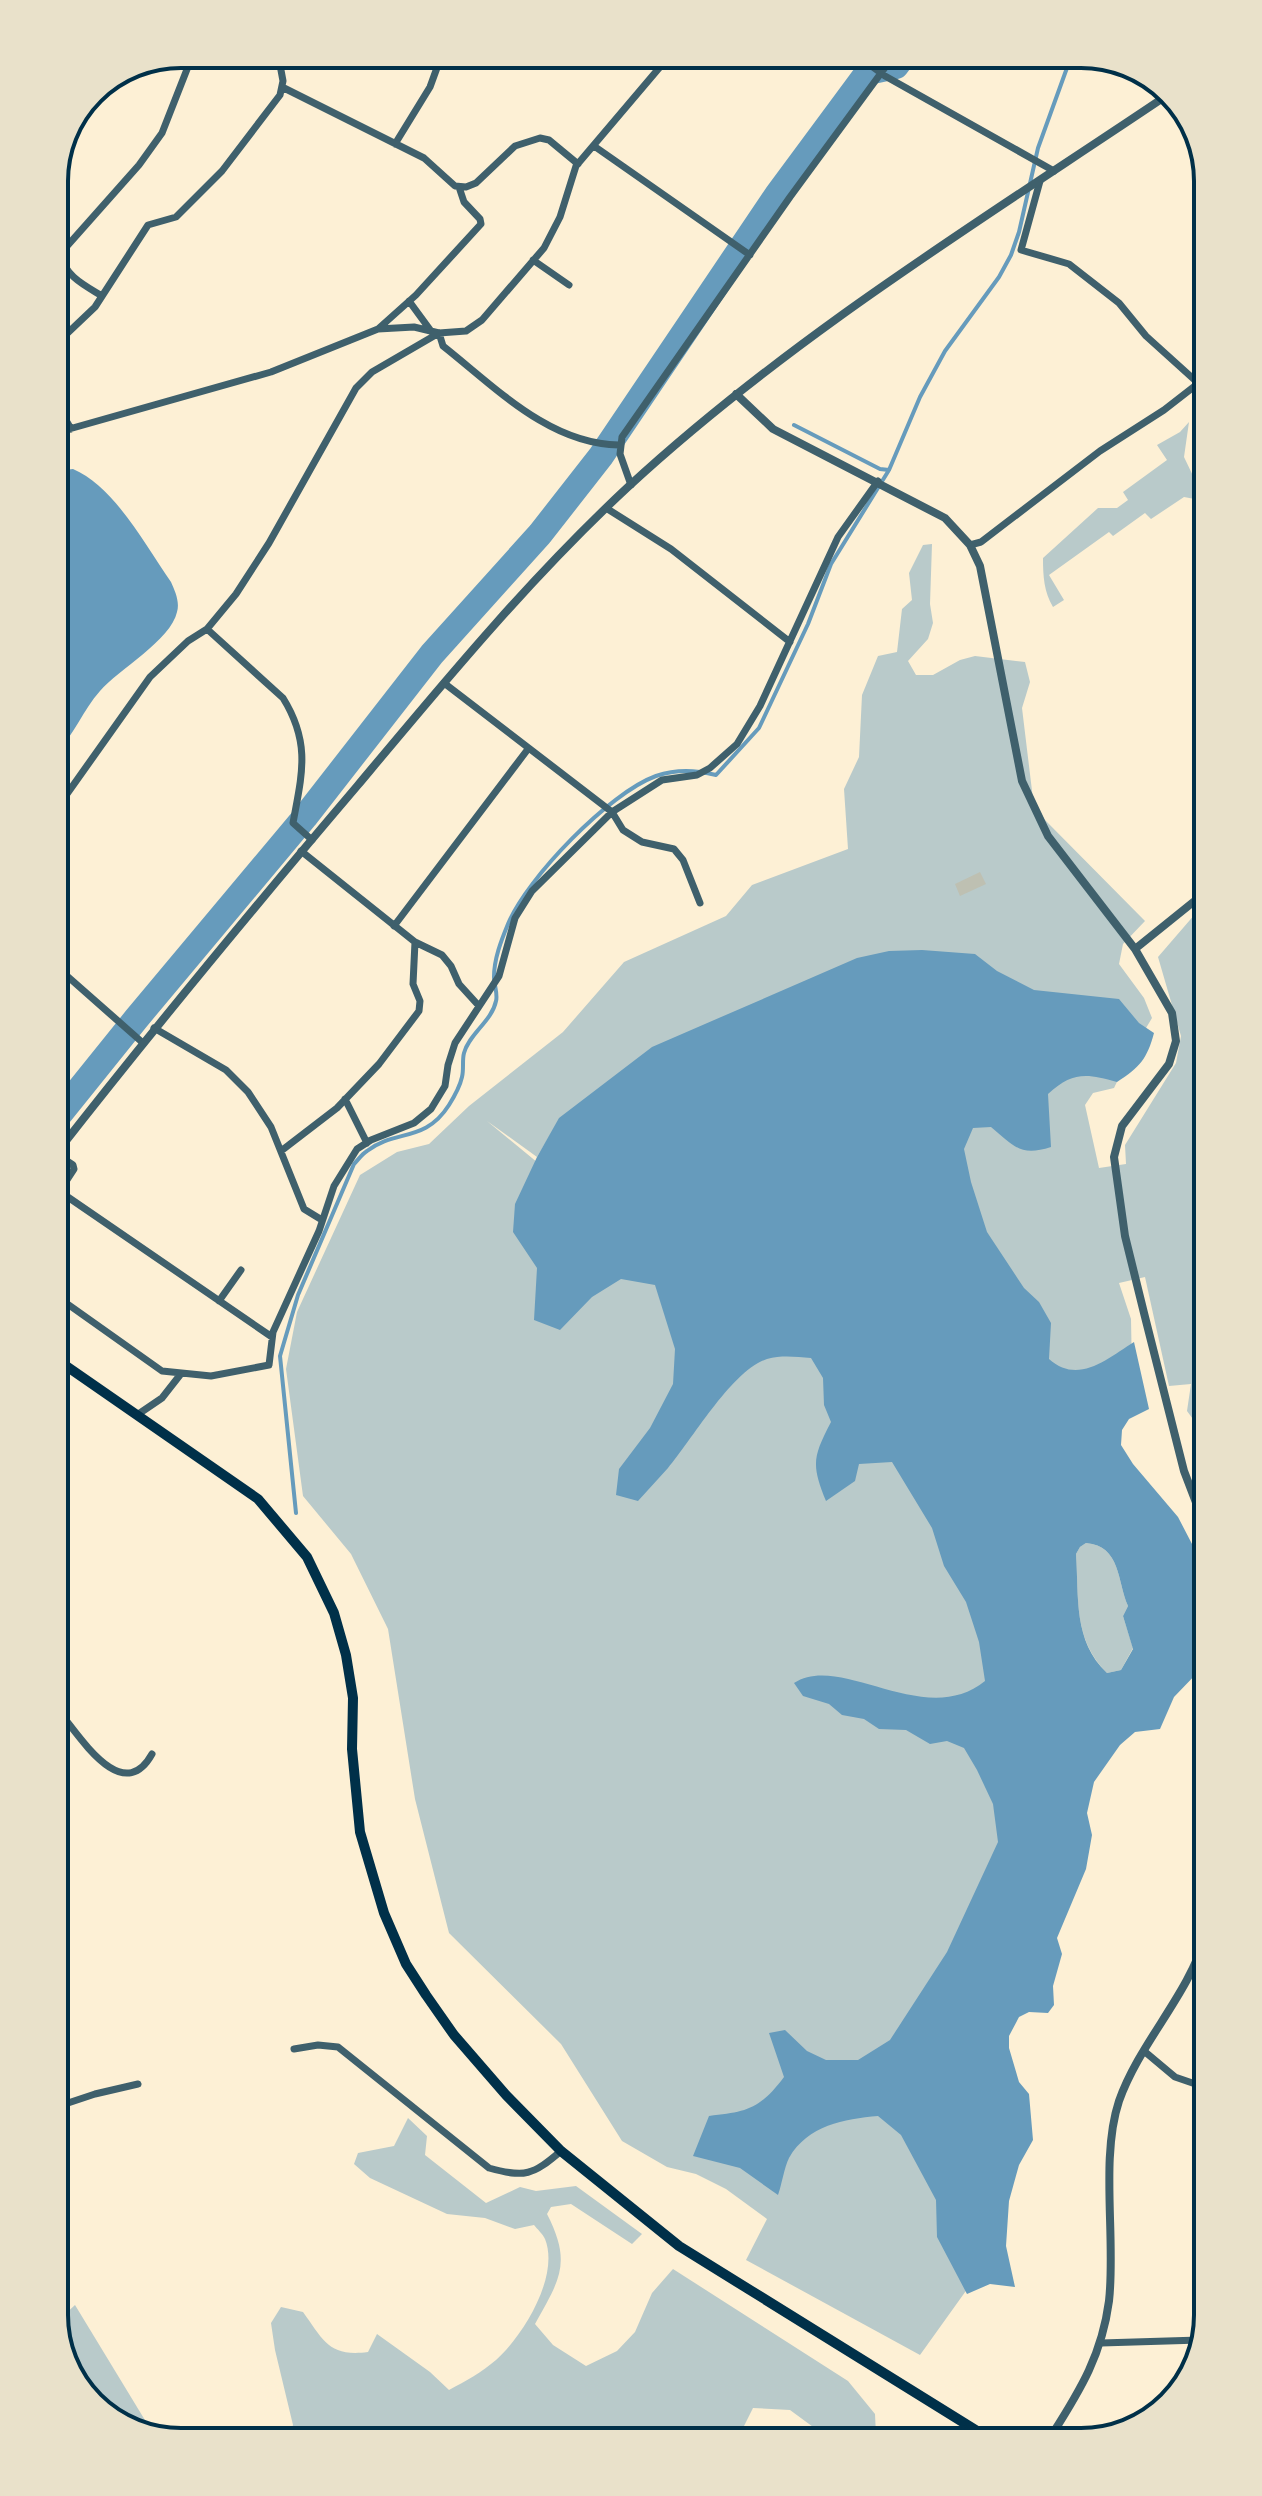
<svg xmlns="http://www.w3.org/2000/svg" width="1262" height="2496" font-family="'PT Sans Narrow',sans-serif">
<rect width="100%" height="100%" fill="#fdf0d5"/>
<path fill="#b9caca" d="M 1189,422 L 1184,457 L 1195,480 L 1200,476 L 1200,500 L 1184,497 L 1151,519 L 1145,513 L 1113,536 L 1109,532 L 1049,575 L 1064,600 L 1053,607 C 1044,592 1043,576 1043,558 L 1098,508 L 1117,508 L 1128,500 L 1123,492 L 1167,460 L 1157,445 L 1180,432 Z
M 932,544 L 930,604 L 933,623 L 928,639 L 908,661 L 916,675 L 933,675 L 960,660 L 975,656 L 1025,662 L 1030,682 L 1022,708 L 1033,799 L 1045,820 L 1145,921 L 1123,944 L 1119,964 L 1144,998 L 1152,1018 L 1131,1053 L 1114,1088 L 1093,1093 L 1085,1105 L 1099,1168 L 1126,1164 L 1125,1145 L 1176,1063 L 1181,1036 L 1158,957 L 1202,906 L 1204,1434 L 1187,1411 L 1191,1384 L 1169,1386 L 1145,1277 L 1119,1283 L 1131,1319 L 1132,1372 L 1088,1395 L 560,1118 L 537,1157 L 487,1121 L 549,1172 L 616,1258 L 785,1326 L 904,1441 L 978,1584 L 1018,1855 L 894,2065 L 804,2118 L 872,2101 L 906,2116 L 973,2281 L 920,2355 L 746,2260 L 767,2219 L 726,2189 L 696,2174 L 667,2167 L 622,2141 L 561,2044 L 449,1933 L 415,1799 L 388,1629 L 351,1554 L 303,1496 L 286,1369 L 297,1312 L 360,1175 L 397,1152 L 429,1144 L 469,1106 L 563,1032 L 624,962 L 726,916 L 752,885 L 848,849 L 844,789 L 859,757 L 862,695 L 878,656 L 897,652 L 902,609 L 912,600 L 909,573 L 923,545 Z
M 1086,1543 C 1121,1546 1117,1581 1128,1606 L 1123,1616 L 1133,1648 L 1121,1670 L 1107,1673 C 1073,1639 1079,1599 1076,1554 L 1080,1547 Z
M 408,2118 L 427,2136 L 425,2155 L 486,2203 L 520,2187 L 536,2191 L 576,2186 L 642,2234 L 632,2244 L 571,2204 L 551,2207 L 547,2214 C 572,2263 560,2279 535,2324 L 553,2345 L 586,2366 L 617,2351 L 635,2332 L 652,2293 L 673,2269 L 848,2381 L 875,2414 L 876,2435 L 824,2435 L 790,2410 L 753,2408 L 739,2436 L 287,2441 L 293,2425 L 275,2350 L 271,2323 L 281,2307 L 303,2312 C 324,2341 329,2357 368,2352 L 377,2334 L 430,2372 L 449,2390 C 466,2381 482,2372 496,2360 C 523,2336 560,2276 545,2239 C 543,2234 537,2229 534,2225 L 515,2229 L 485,2218 L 447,2214 L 370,2178 L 354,2164 L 358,2153 L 394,2146 Z
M 75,2305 L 154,2435 L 104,2416 L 63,2363 L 63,2316 Z"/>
<path fill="#669bbc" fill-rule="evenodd" d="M 73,469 C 114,486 146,546 171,582 C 175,591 180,602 177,612 C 171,640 118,670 100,691 C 83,710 75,734 57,751 L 56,471 Z
M 922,950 L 975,954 L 997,971 L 1034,990 L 1119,999 L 1139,1023 L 1154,1033 C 1147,1059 1140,1067 1117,1082 C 1086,1073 1072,1072 1048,1094 L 1051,1147 C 1020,1157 1014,1146 991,1127 L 973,1128 L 964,1149 L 971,1182 L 987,1232 L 1024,1288 L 1039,1302 L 1051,1323 L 1049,1359 C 1078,1385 1107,1359 1134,1342 L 1149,1409 L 1129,1419 L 1122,1430 L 1121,1445 L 1133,1464 L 1178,1517 L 1205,1569 L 1205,1668 L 1200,1670 L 1174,1697 L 1160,1729 L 1135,1732 L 1120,1745 L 1094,1782 L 1087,1813 L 1092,1835 L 1086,1869 L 1057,1938 L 1062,1954 L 1053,1986 L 1054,2005 L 1048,2013 L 1029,2012 L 1019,2017 L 1009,2036 L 1009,2048 L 1019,2082 L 1029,2094 L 1033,2140 L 1019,2165 L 1009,2201 L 1006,2246 L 1015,2287 L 990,2284 L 967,2294 L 937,2237 L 936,2200 L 901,2135 L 878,2116 C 844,2119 808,2125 789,2158 C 784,2168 782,2184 778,2195 L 740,2168 L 693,2156 L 709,2116 C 747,2112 760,2109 784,2077 L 769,2033 L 785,2030 L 807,2051 L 826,2060 L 858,2060 L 890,2040 L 947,1952 L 998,1842 L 993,1804 L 977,1770 L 964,1748 L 947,1741 L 930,1744 L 906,1730 L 879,1729 L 864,1719 L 842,1715 L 829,1704 L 803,1696 L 794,1683 C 841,1652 925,1730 985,1681 L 979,1642 L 966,1602 L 944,1566 L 932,1528 L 892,1462 L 859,1464 L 855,1481 L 826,1501 C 811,1464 813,1457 831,1422 L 824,1405 L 823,1378 L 811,1358 C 796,1357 782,1355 767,1359 C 732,1370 692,1440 668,1468 C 658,1479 648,1490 638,1501 L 616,1495 L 619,1469 L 650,1428 L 673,1384 L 675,1349 L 655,1285 L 621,1279 L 592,1297 L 560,1330 L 534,1320 L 537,1268 L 513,1232 L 515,1204 L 537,1157 L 559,1118 L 652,1047 L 857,958 L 889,951 ZM 1086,1543 C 1121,1546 1117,1581 1128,1606 L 1123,1616 L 1133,1649 L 1121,1670 L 1107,1673 C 1073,1641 1079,1597 1076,1554 L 1080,1547 Z"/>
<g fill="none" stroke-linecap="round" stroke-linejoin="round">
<path stroke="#669bbc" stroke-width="4" d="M 794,425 L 880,469 L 889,470
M 296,1513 L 280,1356 L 298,1295 L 354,1164 C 358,1160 362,1154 367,1151 C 395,1129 425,1143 449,1105 C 454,1097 460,1086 462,1077 C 464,1069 462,1060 464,1053 C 469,1034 492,1021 496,1001 C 498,994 494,985 494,977 C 494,959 501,941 508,924 C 527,878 609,793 656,776 C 677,769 695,770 716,775 L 759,728 L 808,624 L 831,564 L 889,470 L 920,397 L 945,351 L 999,277 L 1011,255 L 1019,232 L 1038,148 L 1072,54"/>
<path stroke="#669bbc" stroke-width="26" d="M 58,1116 L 136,1019 L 305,817 L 432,654 L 540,534 L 601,456 L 777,195 L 868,72 L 896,66 L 905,54"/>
</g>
<path fill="#bec0b2" d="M 980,872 L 986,884 L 960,896 L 955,884 Z"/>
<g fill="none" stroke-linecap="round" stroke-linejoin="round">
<path stroke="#3f606c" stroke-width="7" d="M 855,54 L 885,76 L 1054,171
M 282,87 L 424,158 L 455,186 L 466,187 L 476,183 L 515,146 L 540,138 L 549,140 L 578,164
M 395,144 L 430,87 L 442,54
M 594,146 L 750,255
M 1040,181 L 1021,250 L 1069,264 L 1119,303 L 1146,336 L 1198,383
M 533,260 L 569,285
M 102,296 C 84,285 65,276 60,254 L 139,165 L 162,133 L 193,54
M 409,301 L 431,331
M 378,329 L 416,295 L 481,224 L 480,219 L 464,202 L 459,187
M 55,345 L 95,307 L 148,225 L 176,217 L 222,171 L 280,95 L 283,81 L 278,54
M 55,401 L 71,429
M 55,433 L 271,372 L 378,329 L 414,327 L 439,333 L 466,331 L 482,320 L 544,248 L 560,217 L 576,166 L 671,54
M 631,485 L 620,454 L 622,437 L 790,197 L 895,54
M 606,508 L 671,549 L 790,642
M 970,545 L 981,542 L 1100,451 L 1164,410 L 1200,382
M 207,629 L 283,698 C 311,743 302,774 293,823 L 312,840
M 444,683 L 612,812 L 623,830 L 642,842 L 674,849 L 683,860 L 700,903
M 57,808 L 150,677 L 188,641 L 207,629 L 236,594 L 269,543 L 356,388 L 372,372 L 439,333 L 443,346 C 495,387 549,444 619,445
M 394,926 L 528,749
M 415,942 L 442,955 L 451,966 L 459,984 L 479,1006
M 58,968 L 143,1043
M 154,1028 L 226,1070 L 248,1092 L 271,1127 L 304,1209 L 322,1220
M 345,1099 L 367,1143
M 281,1151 L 337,1108 L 379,1064 L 419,1011 L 420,1001 L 413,984 L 415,942 L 301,851
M 58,1155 L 73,1165 L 74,1169 L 59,1192
M 59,1191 L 272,1337
M 59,1298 L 162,1371 L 211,1376 L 269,1365 L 273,1332 L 319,1231 L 334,1186 L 357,1149 L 371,1140 L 414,1123 L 431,1109 L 445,1086 L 448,1065 L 455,1043 L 499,976 L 515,918 L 532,891 L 612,812 L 662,780 L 697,775 L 710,768 L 737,744 L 760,706 L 838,537 L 878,481
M 219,1301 L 241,1270
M 137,1415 L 162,1398 L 180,1375
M 61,1714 C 81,1738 123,1806 152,1754
M 294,2049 L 318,2045 L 338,2047 L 489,2168 C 525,2178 533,2175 561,2151
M 1144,2051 L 1175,2077 L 1207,2088
M 62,2105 L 95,2094 L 138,2084
M 1101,2343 L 1200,2340"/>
<path stroke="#3f606c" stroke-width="8" d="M 736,394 L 773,429 L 945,518 L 970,545 L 980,566 L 1022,781 L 1048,836 L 1135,949 L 1172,1013 L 1176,1041 L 1169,1064 L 1122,1126 L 1114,1157 L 1125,1236 L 1144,1313 L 1184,1471 L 1205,1526
M 1135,949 L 1202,895
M 58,1151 C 155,1027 256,905 358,785 C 445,681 530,578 629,486 C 793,335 985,218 1169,94
M 1053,2433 C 1081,2389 1102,2354 1109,2301 C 1116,2240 1100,2158 1119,2101 C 1140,2042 1188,1996 1206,1935"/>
<path stroke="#003049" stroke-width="10" d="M 59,1361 L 258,1499 L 307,1557 L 334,1613 L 346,1655 L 353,1698 L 352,1749 L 360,1832 L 384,1913 L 406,1964 L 426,1995 L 454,2035 L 506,2095 L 561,2151 L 679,2246 L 982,2434"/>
</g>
<path d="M0 0H1262V2496H0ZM181 68H1081A113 113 0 0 1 1194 181V2315A113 113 0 0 1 1081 2428H181A113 113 0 0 1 68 2315V181A113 113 0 0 1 181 68Z" fill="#e9e1ca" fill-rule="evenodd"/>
<path fill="none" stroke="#003049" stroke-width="4" d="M181 68H1081A113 113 0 0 1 1194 181V2315A113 113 0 0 1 1081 2428H181A113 113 0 0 1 68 2315V181A113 113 0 0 1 181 68Z"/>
</svg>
